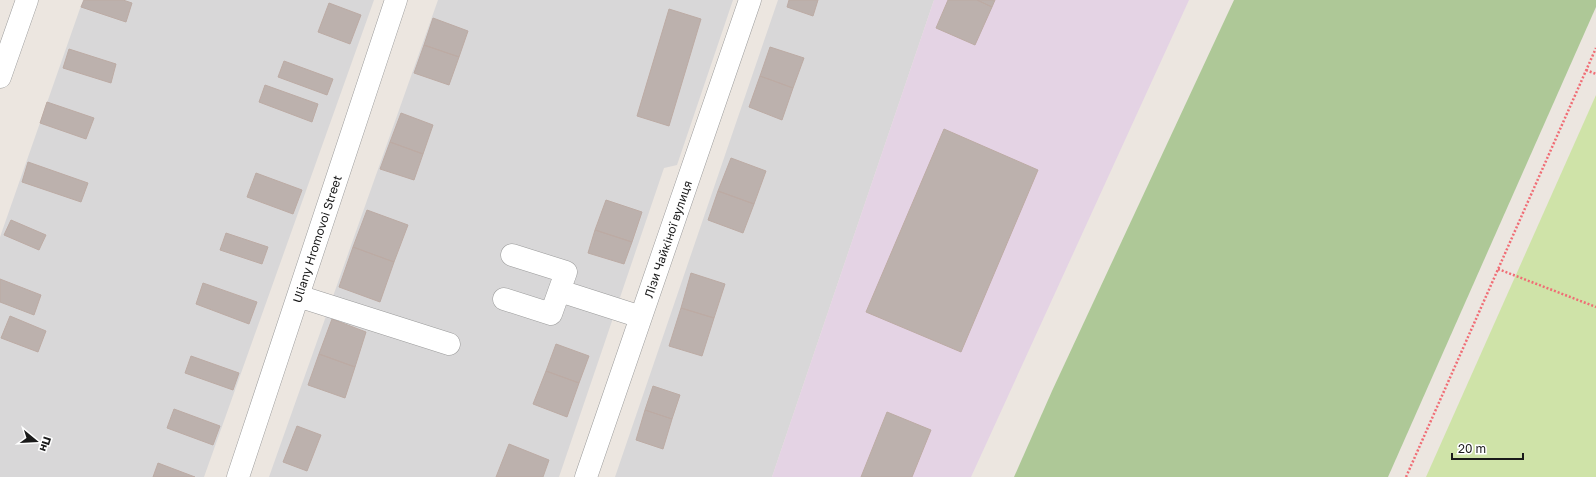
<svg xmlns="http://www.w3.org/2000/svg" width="1596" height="477" font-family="'Golos Text',sans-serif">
<rect width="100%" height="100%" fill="#ece6e0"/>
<path fill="#d8d7d8" d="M 83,0 L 374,0 L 204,477 L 0,477 L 0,237 Z
M 438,0 L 733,0 L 677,165 L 664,168 L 559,477 L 269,477 Z
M 778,0 L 934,0 L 772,477 L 615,477 Z"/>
<path fill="#e4d3e4" d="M 934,0 L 1189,0 L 971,477 L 772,477 Z"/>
<path fill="#cfe3a8" d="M 1596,95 L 1596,477 L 1426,477 Z"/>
<path fill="#aec897" d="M 1234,0 L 1596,0 L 1596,7 L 1388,477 L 1014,477 L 1052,391 Z"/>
<path fill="#bcb1ad" stroke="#bcaba4" d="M 84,0 L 123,0 L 132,3 L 126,22 L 81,7 Z
M 789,0 L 818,0 L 813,16 L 787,7 Z
M 948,0 L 977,0 L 992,7 L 975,45 L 936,28 Z
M 977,0 L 995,0 L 992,7 Z
M 329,3 L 361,15 L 350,44 L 318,32 Z
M 669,9 L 701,19 L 669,126 L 637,116 Z
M 433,18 L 468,31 L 459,57 L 424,45 Z
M 424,45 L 459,57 L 449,85 L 414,73 Z
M 770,47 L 804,58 L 793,88 L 760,76 Z
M 69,49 L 116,64 L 111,83 L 63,68 Z
M 284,61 L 333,79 L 327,95 L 278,77 Z
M 760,76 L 793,88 L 782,120 L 749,107 Z
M 265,85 L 318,104 L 312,122 L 259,102 Z
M 47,102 L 94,118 L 86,139 L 40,123 Z
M 401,113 L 433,125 L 423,154 L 390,142 Z
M 944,129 L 1038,170 L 961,352 L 866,312 Z
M 390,142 L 423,154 L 414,180 L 380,169 Z
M 731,158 L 766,171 L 754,204 L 718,191 Z
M 28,162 L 88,183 L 81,202 L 22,182 Z
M 256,173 L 302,190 L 293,214 L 247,197 Z
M 718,191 L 754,204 L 743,233 L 708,220 Z
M 606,200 L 642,212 L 632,242 L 595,230 Z
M 367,210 L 408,225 L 394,262 L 353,247 Z
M 11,220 L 46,235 L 39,250 L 4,235 Z
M 595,230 L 632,242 L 624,264 L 588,253 Z
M 226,233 L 268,247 L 262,264 L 220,250 Z
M 353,247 L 394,262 L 380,302 L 339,287 Z
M 691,273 L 725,284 L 714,318 L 681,308 Z
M 0,279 L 41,295 L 34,315 L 0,302 Z
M 203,283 L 257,302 L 249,324 L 196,304 Z
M 681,308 L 714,318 L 702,356 L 669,346 Z
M 10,316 L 46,331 L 38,352 L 1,338 Z
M 332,319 L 366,332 L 355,367 L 319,354 Z
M 556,344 L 589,356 L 579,383 L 546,371 Z
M 319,354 L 355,367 L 345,398 L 308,385 Z
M 191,356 L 239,373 L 233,390 L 185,373 Z
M 546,371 L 579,383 L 567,417 L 533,404 Z
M 653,386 L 680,395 L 672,419 L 645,410 Z
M 174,409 L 220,426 L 213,445 L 167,428 Z
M 645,410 L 672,419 L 663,449 L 636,440 Z
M 887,412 L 931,430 L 912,477 L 861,477 Z
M 297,426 L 321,435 L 307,471 L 283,462 Z
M 509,444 L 549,460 L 543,477 L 496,477 Z
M 158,463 L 195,477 L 153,477 Z"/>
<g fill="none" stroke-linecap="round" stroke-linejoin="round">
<defs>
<path id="minor" d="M 0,77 L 27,0
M 560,291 L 641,317
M 298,296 L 449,344
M 504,299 L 551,314 L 566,272 L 512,255
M 238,477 L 396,0
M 586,477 L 750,0"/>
</defs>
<use href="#minor" stroke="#9b9b9b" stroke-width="23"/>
<path stroke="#f06d75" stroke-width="2.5" stroke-dasharray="2 2" stroke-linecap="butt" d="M 1586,70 L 1596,74
M 1498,269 L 1596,307
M 1406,477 L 1596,48"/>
<use href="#minor" stroke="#fff" stroke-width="22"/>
</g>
<g text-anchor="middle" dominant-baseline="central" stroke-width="3.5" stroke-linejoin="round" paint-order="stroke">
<g font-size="12" fill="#1a1a1a" stroke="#fff">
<text transform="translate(317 239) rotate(-72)">Uliany Hromovoi Street</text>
<text transform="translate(668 239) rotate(-71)">Лізи Чайкіної вулиця</text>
</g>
</g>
<g transform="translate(36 441) rotate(108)" stroke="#ffffff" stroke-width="3" paint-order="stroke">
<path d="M0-3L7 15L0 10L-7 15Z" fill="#1a1a1a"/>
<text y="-6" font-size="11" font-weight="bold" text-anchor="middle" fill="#1a1a1a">Пн</text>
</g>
<path d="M1452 453v6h71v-6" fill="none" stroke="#1a1a1a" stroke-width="2"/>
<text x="1458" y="453" font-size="12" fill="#1a1a1a" stroke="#ffffff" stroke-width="3" paint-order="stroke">20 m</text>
</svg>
